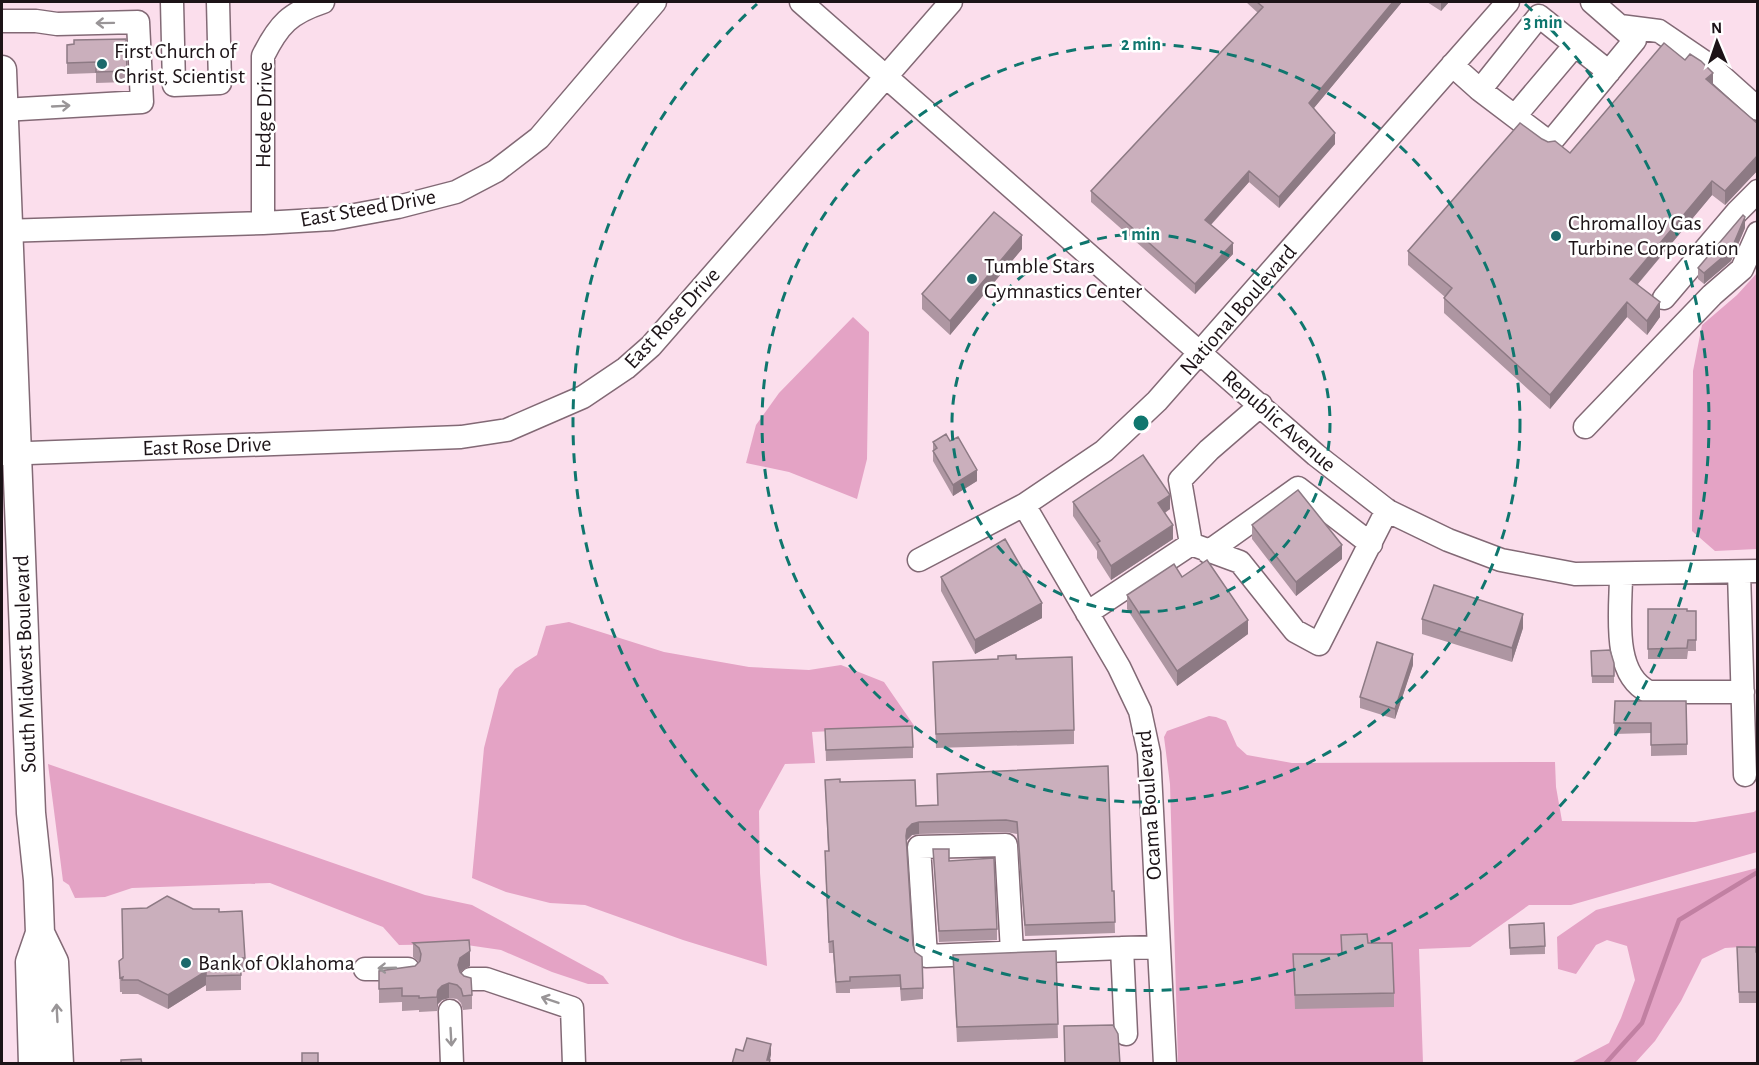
<svg xmlns="http://www.w3.org/2000/svg" width="1759" height="1065" font-family="'Alegreya Sans',sans-serif">
<rect width="100%" height="100%" fill="#fbdeec"/>
<path fill="#e4a3c5" d="M 1757,273 L 1757,549 L 1715,551 L 1692,531 L 1693,371 L 1702,325 L 1737,295 Z
M 853,317 L 869,332 L 867,459 L 857,499 L 789,472 L 746,463 L 756,425 L 779,393 Z
M 569,622 L 664,652 L 749,667 L 809,670 L 841,665 L 884,682 L 915,727 L 812,732 L 815,763 L 785,764 L 759,811 L 760,873 L 767,966 L 683,940 L 585,905 L 550,903 L 506,892 L 472,878 L 484,748 L 499,689 L 515,669 L 537,655 L 546,626 Z
M 1209,716 L 1216,717 L 1226,721 L 1237,746 L 1247,755 L 1292,763 L 1555,762 L 1556,787 L 1562,821 L 1695,822 L 1754,812 L 1757,809 L 1757,852 L 1571,905 L 1529,905 L 1470,947 L 1419,949 L 1423,1063 L 1178,1063 L 1170,784 L 1164,737 L 1167,731 Z
M 48,764 L 425,895 L 472,905 L 603,976 L 609,984 L 588,984 L 552,972 L 501,950 L 460,944 L 399,945 L 383,927 L 270,883 L 132,888 L 105,897 L 75,898 L 69,885 L 63,881 Z
M 1757,868 L 1757,946 L 1725,948 L 1702,959 L 1681,1001 L 1655,1041 L 1635,1063 L 1571,1063 L 1609,1043 L 1621,1018 L 1635,980 L 1627,946 L 1607,940 L 1596,945 L 1576,974 L 1558,969 L 1557,937 L 1596,910 Z"/>
<g fill="none" stroke-linecap="round" stroke-linejoin="round">
<path stroke="#c180a2" stroke-width="4.5" d="M 1605,1064 L 1642,1023 L 1679,920 L 1758,872"/>
<defs>
<path id="minor" d="M 172,2 L 174,85 L 220,83 L 218,2
M 801,2 L 1316,455 L 1388,511 L 1448,540 L 1501,560 L 1575,574 L 1758,571
M 1592,2 L 1631,36
M 2,21 L 36,21 L 57,24 L 138,22 L 142,102 L 3,110
M 1620,26 L 1659,31 L 1709,65 L 1758,109
M 1452,65 L 1480,90 L 1550,143 L 1635,40
M 1480,90 L 1539,16 L 1609,72
M 1515,116 L 1575,45
M 263,223 L 263,56 C 279,24 290,13 323,2
M 2,231 L 263,223 L 333,219 L 398,207 L 456,192 L 496,171 L 539,138 L 655,2
M 1664,298 L 1737,212 L 1758,191
M 1585,427 L 1712,295 L 1742,269 L 1758,233
M 2,454 L 461,437 L 507,430 L 583,397 L 626,368 L 651,346 L 951,2
M 1024,505 L 1119,667 L 1140,711 L 1149,753 L 1165,1064
M 1191,544 L 1240,562 L 1295,631 L 1319,644 L 1387,510
M 1191,544 L 1180,480 L 1209,450 L 1261,405
M 1208,552 L 1298,488 L 1371,544
M 919,560 L 1024,505 L 1104,451 L 1157,401 L 1508,2
M 1739,572 L 1745,775
M 1621,575 C 1621,610 1611,674 1649,692 L 1743,692
M 1087,613 L 1191,544
M 1012,952 L 1006,845 L 919,847 L 926,956 L 1122,948
M 365,969 L 408,969
M 471,979 L 486,979 L 572,1008 L 574,1064
M 450,1011 L 452,1064
M 1126,1034 L 1122,948 L 1159,947"/>
<path id="major" d="M 2,70 L 31,813 L 38,880 L 40,933 L 30,962 L 33,1064
M 40,933 L 54,962 L 59,1064"/>
</defs>
<use href="#minor" stroke="#826975" stroke-width="25"/>
<use href="#major" stroke="#826975" stroke-width="31"/>
<use href="#minor" stroke="#fff" stroke-width="22"/>
<use href="#major" stroke="#fff" stroke-width="28"/>
</g>
<path fill="#ae96a2" d="M 1246,2 L 1402,2 L 1313,109 L 1335,144 L 1279,208 L 1249,182 L 1211,225 L 1233,254 L 1195,294 L 1091,202 L 1091,191 L 1258,13 Z
M 1427,2 L 1449,2 L 1441,11 Z
M 67,45 L 127,71 L 127,82 L 96,83 L 96,73 L 67,74 Z
M 1713,86 L 1758,124 L 1758,170 L 1725,205 L 1712,195 L 1638,284 L 1660,317 L 1647,335 L 1627,317 L 1550,409 L 1444,313 L 1444,298 L 1445,297 L 1408,265 L 1408,251 L 1542,139 L 1570,153 Z
M 1745,228 L 1731,261 L 1704,284 L 1698,279 L 1698,268 Z
M 1022,249 L 950,335 L 922,309 L 922,294 Z
M 933,442 L 977,481 L 953,496 L 933,461 Z
M 1073,502 L 1170,509 L 1165,513 L 1173,539 L 1111,580 L 1097,558 L 1097,551 L 1073,516 Z
M 1252,525 L 1342,559 L 1296,596 L 1252,539 Z
M 941,577 L 1042,618 L 975,654 L 941,591 Z
M 1127,595 L 1248,634 L 1177,686 L 1127,609 Z
M 1648,609 L 1696,611 L 1696,651 L 1688,651 L 1687,659 L 1648,659 Z
M 1422,619 L 1523,628 L 1512,662 L 1422,634 Z
M 1591,651 L 1614,663 L 1614,683 L 1592,683 Z
M 1016,659 L 1074,730 L 1074,744 L 936,748 L 933,662 Z
M 1413,665 L 1395,719 L 1360,708 L 1360,697 Z
M 1615,701 L 1687,744 L 1687,755 L 1651,756 L 1651,733 L 1614,734 Z
M 825,729 L 913,747 L 913,758 L 826,761 Z
M 1108,766 L 1112,891 L 1114,891 L 1115,933 L 1025,936 L 1017,834 L 1006,832 L 919,834 L 912,835 L 907,840 L 906,845 L 913,945 L 923,988 L 923,999 L 901,1001 L 900,987 L 850,989 L 850,993 L 836,993 L 833,953 L 829,953 L 825,863 L 825,851 L 828,851 L 825,780 L 840,782 L 916,806 L 938,805 Z
M 933,849 L 949,861 L 997,929 L 997,940 L 939,942 Z
M 193,909 L 219,912 L 245,958 L 245,972 L 241,972 L 241,990 L 206,991 L 206,985 L 168,1009 L 138,994 L 122,994 L 122,992 L 120,992 L 119,961 Z
M 1509,925 L 1545,946 L 1545,954 L 1510,955 Z
M 1341,935 L 1368,943 L 1394,993 L 1394,1007 L 1295,1009 L 1293,954 L 1342,954 Z
M 413,943 L 470,966 L 460,972 L 472,995 L 472,1009 L 463,1010 L 461,1003 L 457,999 L 449,998 L 442,1000 L 438,1004 L 437,1011 L 419,1012 L 419,1010 L 402,1011 L 402,1002 L 379,1003 L 379,971 L 415,966 L 419,962 L 413,957 Z
M 1737,947 L 1758,952 L 1758,1003 L 1739,1003 Z
M 1056,951 L 1058,1038 L 957,1042 L 953,955 Z"/>
<path fill="#8d7a84" d="M 1393,2 L 1402,2 L 1309,114 L 1309,103 Z
M 1441,2 L 1449,2 L 1441,11 Z
M 1713,73 L 1713,87 L 1706,79 Z
M 1335,133 L 1335,144 L 1279,208 L 1279,197 Z
M 1758,155 L 1758,170 L 1725,205 L 1725,191 Z
M 1249,171 L 1249,182 L 1205,231 L 1205,220 Z
M 1712,181 L 1712,195 L 1630,293 L 1630,279 Z
M 1745,217 L 1745,228 L 1731,261 L 1704,284 L 1704,273 Z
M 1022,235 L 1022,249 L 950,335 L 950,321 Z
M 1233,243 L 1233,254 L 1195,294 L 1195,284 Z
M 1627,302 L 1627,317 L 1550,409 L 1550,395 Z
M 1660,302 L 1660,317 L 1647,335 L 1647,321 Z
M 977,470 L 977,481 L 953,496 L 953,485 Z
M 1170,495 L 1170,509 L 1158,517 L 1158,503 Z
M 1173,525 L 1173,539 L 1111,580 L 1111,566 Z
M 1342,545 L 1342,559 L 1296,596 L 1296,582 Z
M 1042,603 L 1042,618 L 975,654 L 975,640 Z
M 1523,614 L 1523,628 L 1512,662 L 1512,648 Z
M 1248,620 L 1248,634 L 1177,686 L 1177,671 Z
M 1413,654 L 1413,665 L 1395,719 L 1395,709 Z
M 919,822 L 919,834 L 912,835 L 907,840 L 906,848 L 906,836 L 907,829 L 912,824 Z
M 470,951 L 470,966 L 460,972 L 458,965 L 460,958 Z
M 206,971 L 206,985 L 168,1009 L 168,995 Z
M 449,983 L 449,998 L 442,1000 L 438,1004 L 437,1011 L 437,997 L 438,990 L 442,986 Z
M 771,1044 L 771,1055 L 769,1064 L 767,1060 Z"/>
<path fill="#caafbc" stroke="#8d7a84" stroke-width="1.5" d="M 1257,2 L 1393,2 L 1309,103 L 1335,133 L 1279,197 L 1249,171 L 1205,220 L 1233,243 L 1195,284 L 1091,191 L 1263,7 Z
M 126,39 L 127,71 L 96,72 L 96,62 L 67,63 L 67,45 L 74,44 L 74,40 Z
M 1664,43 L 1685,60 L 1690,54 L 1701,61 L 1713,73 L 1706,79 L 1758,124 L 1758,155 L 1725,191 L 1712,181 L 1630,279 L 1660,302 L 1647,321 L 1627,302 L 1550,395 L 1444,298 L 1452,288 L 1408,251 L 1520,123 L 1542,139 L 1548,142 L 1555,141 L 1570,153 Z
M 994,212 L 1022,235 L 950,321 L 922,294 Z
M 1743,215 L 1745,217 L 1731,250 L 1704,273 L 1698,268 Z
M 946,434 L 950,441 L 958,437 L 977,470 L 953,485 L 933,451 L 937,448 L 933,442 Z
M 1143,455 L 1170,495 L 1158,503 L 1173,525 L 1111,566 L 1097,543 L 1100,541 L 1073,502 Z
M 1298,490 L 1342,545 L 1296,582 L 1252,525 Z
M 1005,539 L 1042,603 L 975,640 L 941,577 Z
M 1207,560 L 1248,620 L 1177,671 L 1127,595 L 1174,564 L 1182,577 Z
M 1434,585 L 1523,614 L 1512,648 L 1422,619 Z
M 1648,609 L 1687,609 L 1687,611 L 1696,611 L 1696,640 L 1688,640 L 1687,648 L 1648,649 Z
M 1377,642 L 1413,654 L 1395,709 L 1360,697 Z
M 1610,650 L 1614,663 L 1614,676 L 1592,676 L 1591,651 Z
M 1016,655 L 1016,659 L 1072,657 L 1074,730 L 936,734 L 933,662 L 998,659 L 998,656 Z
M 1615,701 L 1686,701 L 1687,744 L 1651,745 L 1651,723 L 1614,723 Z
M 912,726 L 913,747 L 826,750 L 825,729 Z
M 1108,766 L 1112,891 L 1114,891 L 1115,922 L 1025,925 L 1017,822 L 1006,820 L 919,822 L 912,824 L 907,829 L 906,836 L 913,945 L 915,952 L 922,957 L 923,988 L 901,989 L 900,975 L 850,977 L 850,981 L 836,982 L 833,941 L 829,942 L 825,851 L 829,851 L 825,780 L 840,779 L 840,782 L 915,780 L 916,806 L 938,805 L 937,774 Z
M 933,849 L 949,849 L 949,861 L 994,858 L 997,929 L 939,931 Z
M 167,896 L 193,909 L 219,909 L 219,912 L 242,911 L 245,958 L 240,958 L 241,975 L 206,976 L 206,971 L 168,995 L 138,980 L 122,980 L 123,977 L 120,978 L 119,961 L 123,958 L 122,909 L 147,908 Z
M 1544,923 L 1545,946 L 1510,948 L 1509,925 Z
M 1367,934 L 1368,943 L 1392,943 L 1394,993 L 1295,995 L 1293,954 L 1342,954 L 1341,935 Z
M 469,940 L 470,951 L 460,958 L 458,965 L 460,972 L 464,976 L 471,978 L 472,995 L 463,996 L 461,989 L 457,985 L 449,983 L 442,986 L 438,990 L 437,997 L 419,998 L 419,996 L 402,996 L 402,988 L 379,989 L 379,971 L 415,966 L 420,961 L 421,954 L 419,948 L 413,943 Z
M 1737,947 L 1756,947 L 1756,952 L 1758,952 L 1758,992 L 1739,992 Z
M 1056,951 L 1058,1024 L 957,1027 L 953,955 Z
M 1113,1025 L 1118,1034 L 1120,1064 L 1065,1064 L 1064,1026 Z
M 747,1038 L 771,1044 L 767,1060 L 770,1060 L 769,1064 L 732,1064 L 736,1049 L 743,1051 Z
M 302,1053 L 318,1053 L 318,1063 L 348,1064 L 302,1064 Z
M 141,1059 L 142,1064 L 121,1064 L 121,1060 Z"/>
<defs><path id="oneway-shaft" d="M-6 0H5M1.5-3L5.5 0L1.5 3" fill="none" stroke-width="1.6" stroke-linecap="round" stroke-linejoin="round" transform="scale(1.5)"/></defs>
<g stroke="#999597">
<use href="#oneway-shaft" transform="translate(105 23) rotate(179)"/>
<use href="#oneway-shaft" transform="translate(61 106) rotate(-3)"/>
<use href="#oneway-shaft" transform="translate(387 968) rotate(178)"/>
<use href="#oneway-shaft" transform="translate(550 1000) rotate(-161)"/>
<use href="#oneway-shaft" transform="translate(57 1013) rotate(-93)"/>
<use href="#oneway-shaft" transform="translate(451 1037) rotate(87)"/>
</g>
<g fill="none" stroke="#0f766e" stroke-width="3" stroke-dasharray="10 8">
<circle cx="1141" cy="423" r="189"/>
<circle cx="1141" cy="423" r="379"/>
<path d="M1525 4A568 568 0 1 1 757 4"/>
</g>
<g fill="#1c696b" stroke="#fff" stroke-width="2">
<circle cx="102" cy="64" r="6"/>
<circle cx="1556" cy="236" r="6"/>
<circle cx="972" cy="279" r="6"/>
<circle cx="186" cy="963" r="6"/>
</g>
<g text-anchor="middle" dominant-baseline="central" stroke-width="5" stroke-linejoin="round" paint-order="stroke">
<g font-size="22" fill="#1c1317" stroke="#fff" text-anchor="start">
<text x="114" y="51">First Church of<tspan x="114" dy="25">Christ, Scientist</tspan></text>
<text x="1568" y="223">Chromalloy Gas<tspan x="1568" dy="25">Turbine Corporation</tspan></text>
<text x="984" y="266">Tumble Stars<tspan x="984" dy="25">Gymnastics Center</tspan></text>
<text x="198" y="963">Bank of Oklahoma</text>
</g>
<g font-size="22" fill="#1c1317" stroke="#fff">
<text transform="translate(264 115) rotate(-89)">Hedge Drive</text>
<text transform="translate(368 208) rotate(-10)">East Steed Drive</text>
<text transform="translate(1238 310) rotate(-49)">National Boulevard</text>
<text transform="translate(672 318) rotate(-47)">East Rose Drive</text>
<text transform="translate(1279 421) rotate(41)">Republic Avenue</text>
<text transform="translate(207 446) rotate(-2)">East Rose Drive</text>
<text transform="translate(25 664) rotate(-92)">South Midwest Boulevard</text>
<text transform="translate(1149 805) rotate(-94)">Ocama Boulevard</text>
</g>
</g>
<circle cx="1141" cy="423" r="9" fill="#0f766e" stroke="#fff" stroke-width="3"/>
<g font-size="18" text-anchor="middle" font-weight="bold" fill="#0f766e" stroke="#fff" stroke-width="5" stroke-linejoin="round" paint-order="stroke">
<text x="1543" y="28">3 min</text>
<text x="1141" y="50">2 min</text>
<text x="1141" y="240">1 min</text>
</g>
<rect width="1759" height="1065" fill="none" stroke="#1c1317" stroke-width="6"/>
<g transform="translate(1717 42) rotate(358)" stroke="#ffffff" stroke-width="4.5" paint-order="stroke">
<path d="M0-4.5L10 22L0 15L-10 22Z" fill="#1c1317"/>
<text y="-9" font-size="16" font-weight="bold" text-anchor="middle" fill="#1c1317">N</text>
</g>
</svg>
